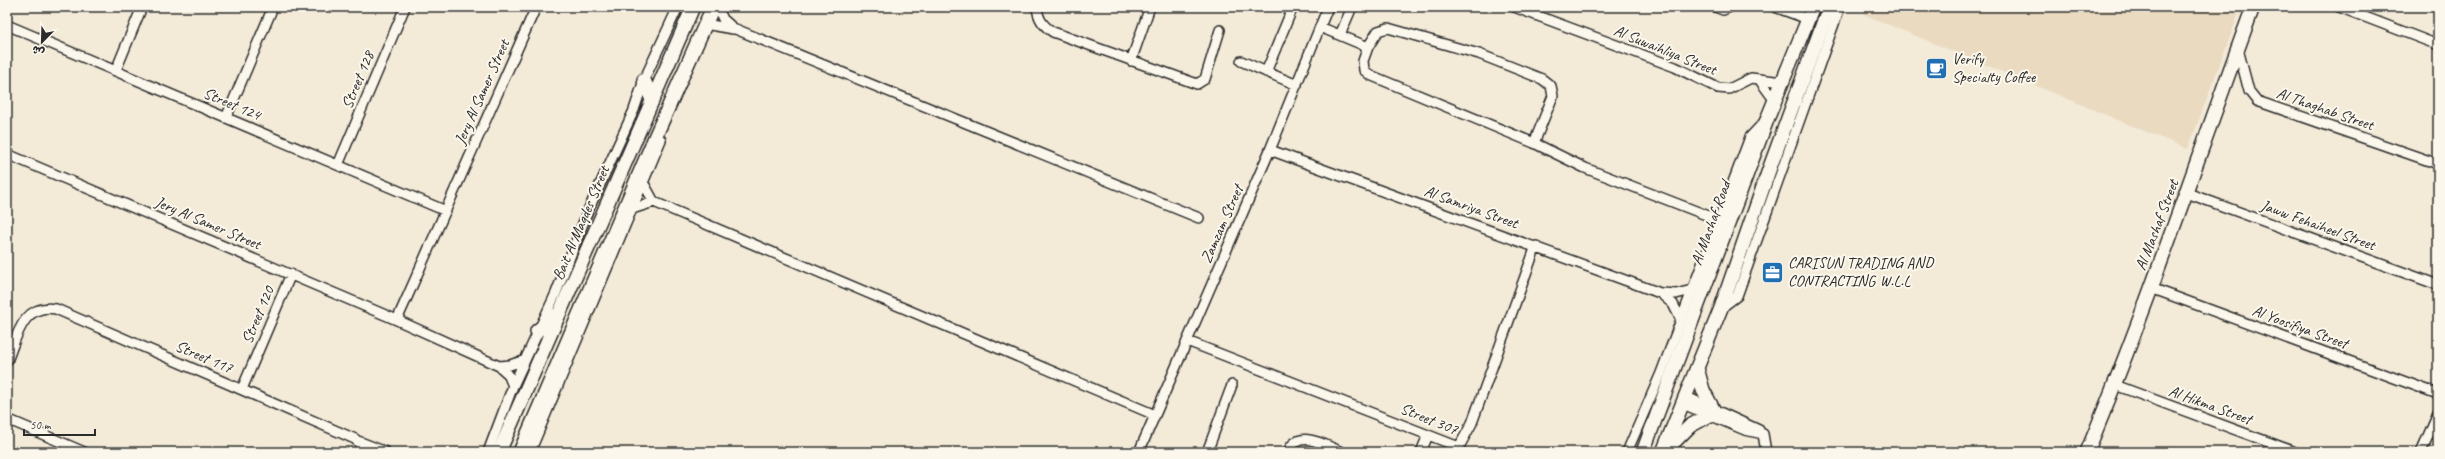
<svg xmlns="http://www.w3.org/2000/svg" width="2445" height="459" font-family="Caveat,'Playpen Sans Arabic',sans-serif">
<rect width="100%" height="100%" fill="#f3ead8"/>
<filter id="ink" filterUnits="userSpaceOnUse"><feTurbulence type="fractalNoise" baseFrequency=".025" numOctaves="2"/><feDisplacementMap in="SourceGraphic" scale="8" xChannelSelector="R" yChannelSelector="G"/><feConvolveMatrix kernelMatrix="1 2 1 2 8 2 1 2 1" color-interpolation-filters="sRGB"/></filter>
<g filter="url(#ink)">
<path fill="#e9dac0" d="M 1866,7 L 2241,7 L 2188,149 L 1863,14 Z"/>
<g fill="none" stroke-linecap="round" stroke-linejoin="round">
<defs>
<path id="street" d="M 717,7 L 723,19 L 733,28 L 1199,218
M 1037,7 C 1038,19 1043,26 1053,32 L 1197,84 L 1205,79 L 1220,30
M 1514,7 L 1675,67 L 1718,88 L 1729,89 L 1751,78 L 1783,82
M 1715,7 L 1723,10 L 1730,7
M 1775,7 L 1808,19
M 2339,7 L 2438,45
M 705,24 L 733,29
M 7,25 L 446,211
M 1320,27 L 1368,47 L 1378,31 L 1388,28 L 1479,54 L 1542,79 L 1551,86 L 1553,96 L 1534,143 L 1585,168 L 1719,220
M 1340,35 L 1352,7
M 1368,47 L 1363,61 L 1364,70 L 1370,75 L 1534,143
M 2238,49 L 2249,91 L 2257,101 L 2438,164
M 1131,61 L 1150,7
M 1241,61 L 1297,85
M 116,70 L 142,7
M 1266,72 L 1293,7
M 1759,79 L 1775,101
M 226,118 L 273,7
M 1270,150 L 1660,293 L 1673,304 L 1681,320
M 7,154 L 397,320 L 499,366 L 508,374 L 513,386
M 338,165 L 405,7
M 643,182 L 654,202
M 2187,193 L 2438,285
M 632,209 L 654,202 L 1155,415
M 2151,288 L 2438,394
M 1662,293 L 1676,294 L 1692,290
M 1721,308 L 1737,296 L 1840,7
M 397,320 L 536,7
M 1187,341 L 1459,447 L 1472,423 L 1536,246
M 7,361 C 17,337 22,303 56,309 L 355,439 L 361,445 L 362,452
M 499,366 L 510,365 L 525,360
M 2115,385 L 2295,452
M 242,389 L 291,274
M 1687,397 L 1759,430
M 1683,404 L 1745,430 L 1763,434
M 7,419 L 84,452
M 1763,434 L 1766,452
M 358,441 L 386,452
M 488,452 L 513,386 L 556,293 L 587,213 L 634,110 L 644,80 L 678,7
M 530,452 L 661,140
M 1139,452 L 1270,150 L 1328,7
M 1207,452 L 1232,385
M 1288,452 C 1298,428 1325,445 1342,452
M 1421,452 L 1428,435
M 1627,452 L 1661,373 L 1750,137 L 1766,120
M 2421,452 L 2438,413"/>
<path id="secondary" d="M 644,80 L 652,100
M 537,331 L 558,314
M 1697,368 L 1703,390 L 1713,409
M 1668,448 L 1690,426 L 1710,415
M 499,452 L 693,7
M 520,452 L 656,135 L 713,7
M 1643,452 L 1768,117 L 1813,7
M 1663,452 L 1721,308 L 1769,170 L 1829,7
M 2087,452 C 2148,306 2198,156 2253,7"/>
</defs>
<use href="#street" stroke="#2b2b2b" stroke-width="12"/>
<use href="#secondary" stroke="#2b2b2b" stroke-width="16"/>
<use href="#street" stroke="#fbf7ec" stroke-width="9"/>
<use href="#secondary" stroke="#fbf7ec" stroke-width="13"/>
</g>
</g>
<defs>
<symbol id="cafe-square" viewBox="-11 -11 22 22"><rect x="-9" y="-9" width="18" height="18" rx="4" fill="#1f6fb2" stroke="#fbf7ec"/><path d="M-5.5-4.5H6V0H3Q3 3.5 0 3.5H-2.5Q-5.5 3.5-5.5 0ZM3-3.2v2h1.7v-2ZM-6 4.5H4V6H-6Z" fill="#fff"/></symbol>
<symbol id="office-square" viewBox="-11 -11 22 22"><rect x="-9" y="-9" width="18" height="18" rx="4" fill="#1f6fb2" stroke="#fbf7ec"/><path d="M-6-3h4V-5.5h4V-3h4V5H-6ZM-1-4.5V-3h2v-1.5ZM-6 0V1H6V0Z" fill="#fff"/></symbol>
</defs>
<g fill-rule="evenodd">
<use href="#cafe-square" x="1924" y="56" width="25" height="25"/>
<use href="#office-square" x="1760" y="260" width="25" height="25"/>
</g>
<g text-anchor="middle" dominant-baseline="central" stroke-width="4" stroke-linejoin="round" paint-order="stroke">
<g font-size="16" fill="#2b2b2b" stroke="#fbf7ec">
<text transform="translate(1665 50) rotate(22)">Al Suwaihliya Street</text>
<text transform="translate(358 80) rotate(-67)">Street 128</text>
<text transform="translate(482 92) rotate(-66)">Jery Al Samer Street</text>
<text transform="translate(232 104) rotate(23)">Street 124</text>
<text transform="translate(2325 109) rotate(19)">Al Thaghab Street</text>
<text transform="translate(1471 207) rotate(20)">Al Samriya Street</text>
<text transform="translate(208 223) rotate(23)">Jery Al Samer Street</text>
<text transform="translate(581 223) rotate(-67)">Bait Al Maqdes Street</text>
<text transform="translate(1711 223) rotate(-70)">Al Mashaf Road</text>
<text transform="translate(1222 224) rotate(-66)">Zamzam Street</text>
<text transform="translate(2157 225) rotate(-69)">Al Mashaf Street</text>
<text transform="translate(2318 225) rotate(20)">Jaww Fehaiheel Street</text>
<text transform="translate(258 315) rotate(-67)">Street 120</text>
<text transform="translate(2300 327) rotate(20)">Al Yoosifiya Street</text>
<text transform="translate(204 357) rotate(23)">Street 117</text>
<text transform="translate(2210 405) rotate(20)">Al Hikma Street</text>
<text transform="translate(1429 419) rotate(22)">Street 307</text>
</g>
<g font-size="16" fill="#2b2b2b" stroke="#fbf7ec" text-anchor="start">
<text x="1952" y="59">Verify<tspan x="1952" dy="18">Specialty Coffee</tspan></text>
<text x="1788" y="263">CARISUN TRADING AND<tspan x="1788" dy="18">CONTRACTING W.L.L</tspan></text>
</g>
</g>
<rect width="2445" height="459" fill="none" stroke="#fbf7ec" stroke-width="24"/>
<rect x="12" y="12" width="2421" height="435" fill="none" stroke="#2b2b2b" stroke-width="1.5" filter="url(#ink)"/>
<g transform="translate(42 42) rotate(203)" stroke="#fbf7ec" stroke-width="3" paint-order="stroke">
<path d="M0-3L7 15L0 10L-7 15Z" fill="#2b2b2b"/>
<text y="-6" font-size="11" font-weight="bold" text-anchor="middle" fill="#2b2b2b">ش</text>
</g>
<path d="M24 429v6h71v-6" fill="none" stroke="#2b2b2b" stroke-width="2"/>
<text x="30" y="429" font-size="12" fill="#2b2b2b" stroke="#fbf7ec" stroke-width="3" paint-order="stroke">50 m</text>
</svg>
